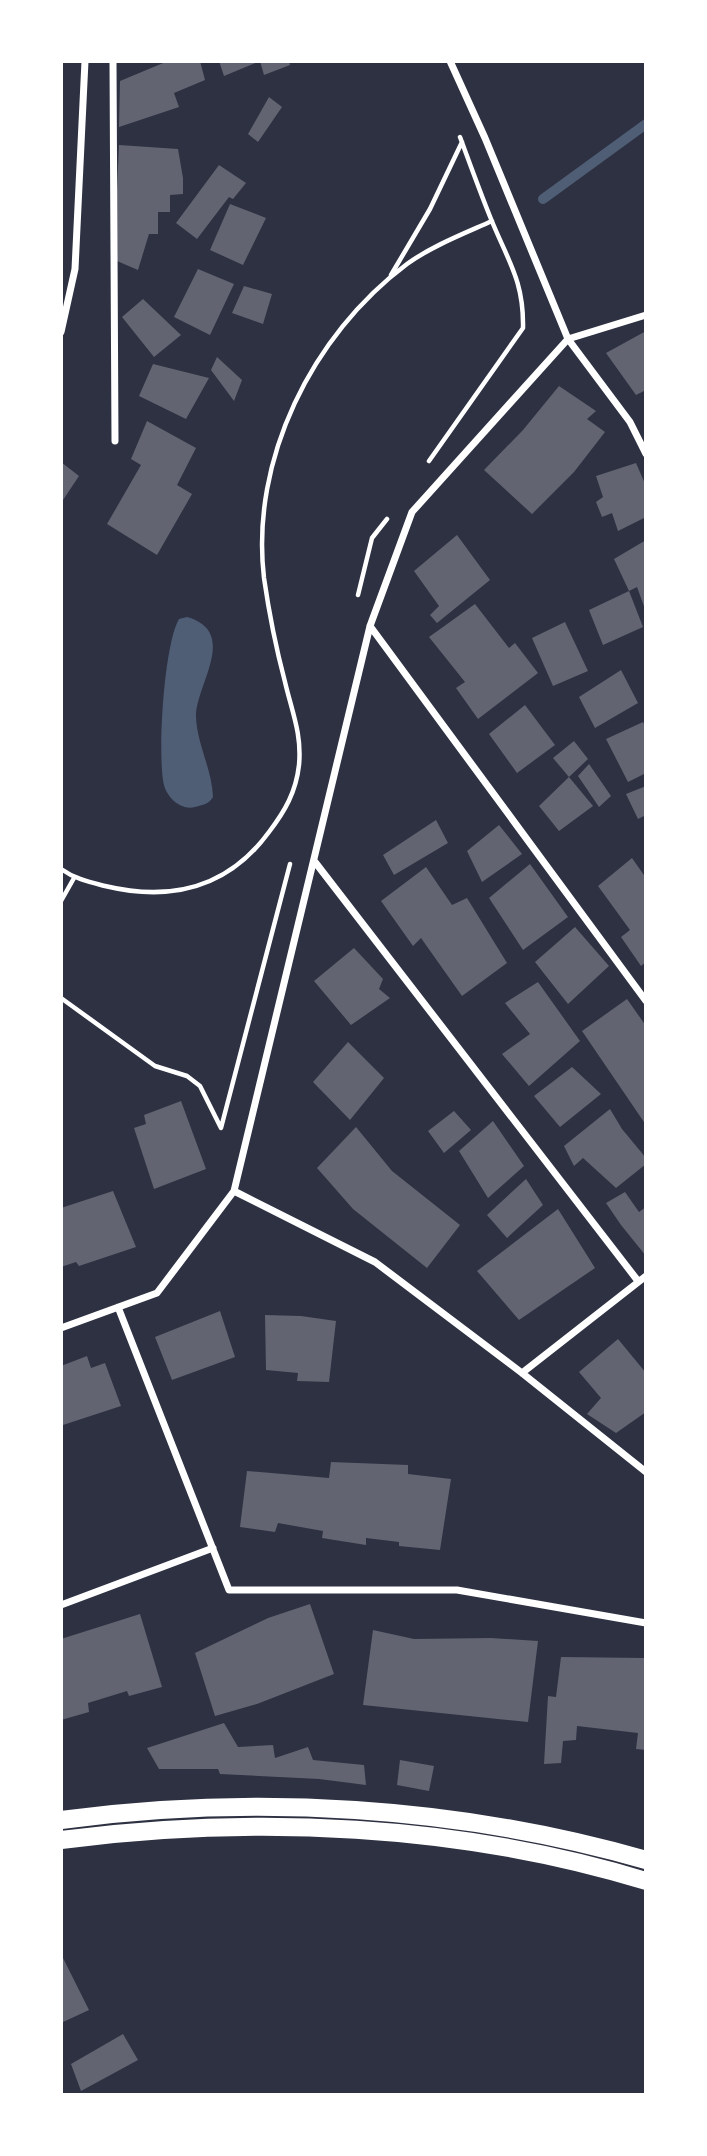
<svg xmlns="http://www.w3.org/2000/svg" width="707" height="2156" font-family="Georgia,serif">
<rect width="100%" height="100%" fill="#2d3142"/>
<path fill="#4f5d75" d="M 187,617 C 240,632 195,686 196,717 C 197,744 212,769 213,797 C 209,804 203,805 195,807 C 182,811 167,798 164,785 C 157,756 164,644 179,619 Z"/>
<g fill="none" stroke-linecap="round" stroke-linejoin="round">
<path stroke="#4f5d75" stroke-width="10" d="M 543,199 L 646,124"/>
</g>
<path fill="#626471" d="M 168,61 L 200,61 L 205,80 L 174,93 L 179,107 L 119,127 L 120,81 Z
M 219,61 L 289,61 L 290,65 L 264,75 L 260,61 L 224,76 Z
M 269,97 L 282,107 L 258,142 L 248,134 Z
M 119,145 L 178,149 L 183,178 L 183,194 L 170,195 L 170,212 L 158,212 L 158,234 L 149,234 L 138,270 L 117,261 L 115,236 Z
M 219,165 L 246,183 L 233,199 L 229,197 L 197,239 L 176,223 Z
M 230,204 L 266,218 L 243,265 L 210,250 Z
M 198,269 L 234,284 L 210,335 L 174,317 Z
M 244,286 L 272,294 L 263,324 L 232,313 Z
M 143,299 L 181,335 L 154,357 L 122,317 Z
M 646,331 L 646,390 L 636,395 L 606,353 Z
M 217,357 L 242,380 L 234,401 L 211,370 Z
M 153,364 L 209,378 L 186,419 L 139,396 Z
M 559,386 L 596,411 L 587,419 L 605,432 L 574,472 L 532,514 L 484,470 L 523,430 Z
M 147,421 L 196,448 L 177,485 L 192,494 L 157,555 L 107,524 L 141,465 L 131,459 Z
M 61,462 L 79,476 L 61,503 Z
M 636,463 L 646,486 L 646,517 L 618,531 L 612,513 L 602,517 L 596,502 L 603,497 L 596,476 Z
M 457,535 L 490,580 L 437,623 L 430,615 L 439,606 L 414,571 Z
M 646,540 L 646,609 L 645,609 L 637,587 L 629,591 L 614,559 Z
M 629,591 L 643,627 L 603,645 L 589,610 Z
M 475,604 L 509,648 L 515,643 L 538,673 L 478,719 L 456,688 L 465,682 L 429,637 Z
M 565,622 L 588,671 L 553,686 L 532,638 Z
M 621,670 L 638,703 L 595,728 L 579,697 Z
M 525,705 L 555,745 L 517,773 L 489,734 Z
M 643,722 L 646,728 L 646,773 L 628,782 L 606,739 Z
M 574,741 L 588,759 L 569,777 L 593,806 L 559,831 L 539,806 L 569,777 L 553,758 Z
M 589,764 L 611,796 L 599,807 L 578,776 Z
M 646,786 L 646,815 L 638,819 L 626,794 Z
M 436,820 L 448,843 L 394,875 L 383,855 Z
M 499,825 L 522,854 L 482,882 L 467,851 Z
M 632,858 L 646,878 L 646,962 L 641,966 L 621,937 L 630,930 L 598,886 Z
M 530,864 L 568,917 L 523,950 L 489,898 Z
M 426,867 L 452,905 L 467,898 L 507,963 L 462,996 L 421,938 L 413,946 L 381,901 Z
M 575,927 L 609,966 L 568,1004 L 535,962 Z
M 354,948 L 383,979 L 379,989 L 390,998 L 351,1025 L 314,981 Z
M 538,982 L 580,1041 L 529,1086 L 502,1054 L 530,1034 L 505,1003 Z
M 627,999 L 646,1026 L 646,1125 L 582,1031 Z
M 348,1042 L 384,1078 L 350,1120 L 313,1082 Z
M 572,1067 L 601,1094 L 560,1127 L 534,1096 Z
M 181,1101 L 206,1169 L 154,1189 L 134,1128 L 146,1124 L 144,1115 Z
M 610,1109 L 622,1129 L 646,1158 L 646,1164 L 616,1188 L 583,1158 L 574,1166 L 564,1146 Z
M 454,1111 L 471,1130 L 444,1153 L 428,1131 Z
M 493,1121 L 524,1166 L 488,1198 L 459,1151 Z
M 356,1127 L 392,1171 L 460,1225 L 427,1268 L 353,1209 L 317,1168 Z
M 526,1179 L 543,1205 L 507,1238 L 487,1215 Z
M 113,1191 L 136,1247 L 79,1266 L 76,1262 L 61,1267 L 61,1208 Z
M 625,1192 L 639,1212 L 646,1207 L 646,1256 L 621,1225 L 606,1203 Z
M 558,1209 L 595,1268 L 519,1320 L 477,1271 Z
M 220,1311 L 235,1357 L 172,1380 L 155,1337 Z
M 265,1315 L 301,1316 L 336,1321 L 329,1382 L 297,1381 L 298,1373 L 266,1370 Z
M 618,1339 L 646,1373 L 646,1412 L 616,1433 L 587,1414 L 601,1398 L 579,1372 Z
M 87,1356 L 91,1368 L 105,1363 L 121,1406 L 63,1425 L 61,1366 Z
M 331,1462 L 408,1465 L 408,1474 L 451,1479 L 440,1550 L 399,1546 L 399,1542 L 366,1538 L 366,1545 L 322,1538 L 323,1531 L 278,1523 L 275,1532 L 240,1527 L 247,1471 L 329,1478 Z
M 310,1604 L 334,1674 L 257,1704 L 215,1716 L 195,1653 L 268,1618 Z
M 140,1614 L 162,1687 L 129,1696 L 127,1691 L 88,1703 L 89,1712 L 61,1720 L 61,1639 Z
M 373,1630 L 414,1639 L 491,1638 L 538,1641 L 528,1722 L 363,1705 Z
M 561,1657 L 646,1658 L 646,1750 L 636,1749 L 638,1733 L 577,1726 L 576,1740 L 563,1741 L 561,1763 L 544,1764 L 548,1696 L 556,1697 Z
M 224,1723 L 238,1747 L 273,1745 L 275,1758 L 308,1747 L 313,1760 L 364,1765 L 366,1785 L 319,1779 L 220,1774 L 218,1769 L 159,1769 L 147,1748 Z
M 400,1760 L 434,1766 L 429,1791 L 397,1785 Z
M 61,1954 L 89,2010 L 61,2023 Z
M 123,2034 L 138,2060 L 81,2091 L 71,2064 Z"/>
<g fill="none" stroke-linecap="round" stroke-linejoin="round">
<path stroke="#fff" stroke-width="4.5" d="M 391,275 L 430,209 L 462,142
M 429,461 L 523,328 C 524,281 508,261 491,219 C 480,192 470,164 460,137
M 358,595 L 372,538 L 387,519
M 61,869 C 75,879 89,882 105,886 C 172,902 228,888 269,832 C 285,811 296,792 299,765 C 302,734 292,712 285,682 C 276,648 269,613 264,578 C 250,460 312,335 407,264 C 432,246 463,234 492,221
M 61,901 L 74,878
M 61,998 L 155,1066 L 187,1076 L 200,1086 L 221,1128 L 290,864"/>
<path stroke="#fff" stroke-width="7" d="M 113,61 L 115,441
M 450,61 L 485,138 L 568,339 L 630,422 L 646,454
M 61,332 L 75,269 L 85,61
M 370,626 L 646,1001
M 315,862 L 638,1281
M 234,1191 L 375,1262 L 522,1373 L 646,1472
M 118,1307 L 229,1590 L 457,1590 L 646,1623
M 61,1328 L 157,1293 L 234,1191 L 370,626 L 412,512 L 568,339 L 646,315
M 522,1373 L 646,1276
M 61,1605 L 213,1548"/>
<path stroke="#fff" stroke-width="18" d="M 61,1820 C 254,1794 458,1806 646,1860
M 61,1840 C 254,1815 460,1824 646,1881"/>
</g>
<rect width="707" height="2156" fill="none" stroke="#ffffff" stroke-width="126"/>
</svg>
